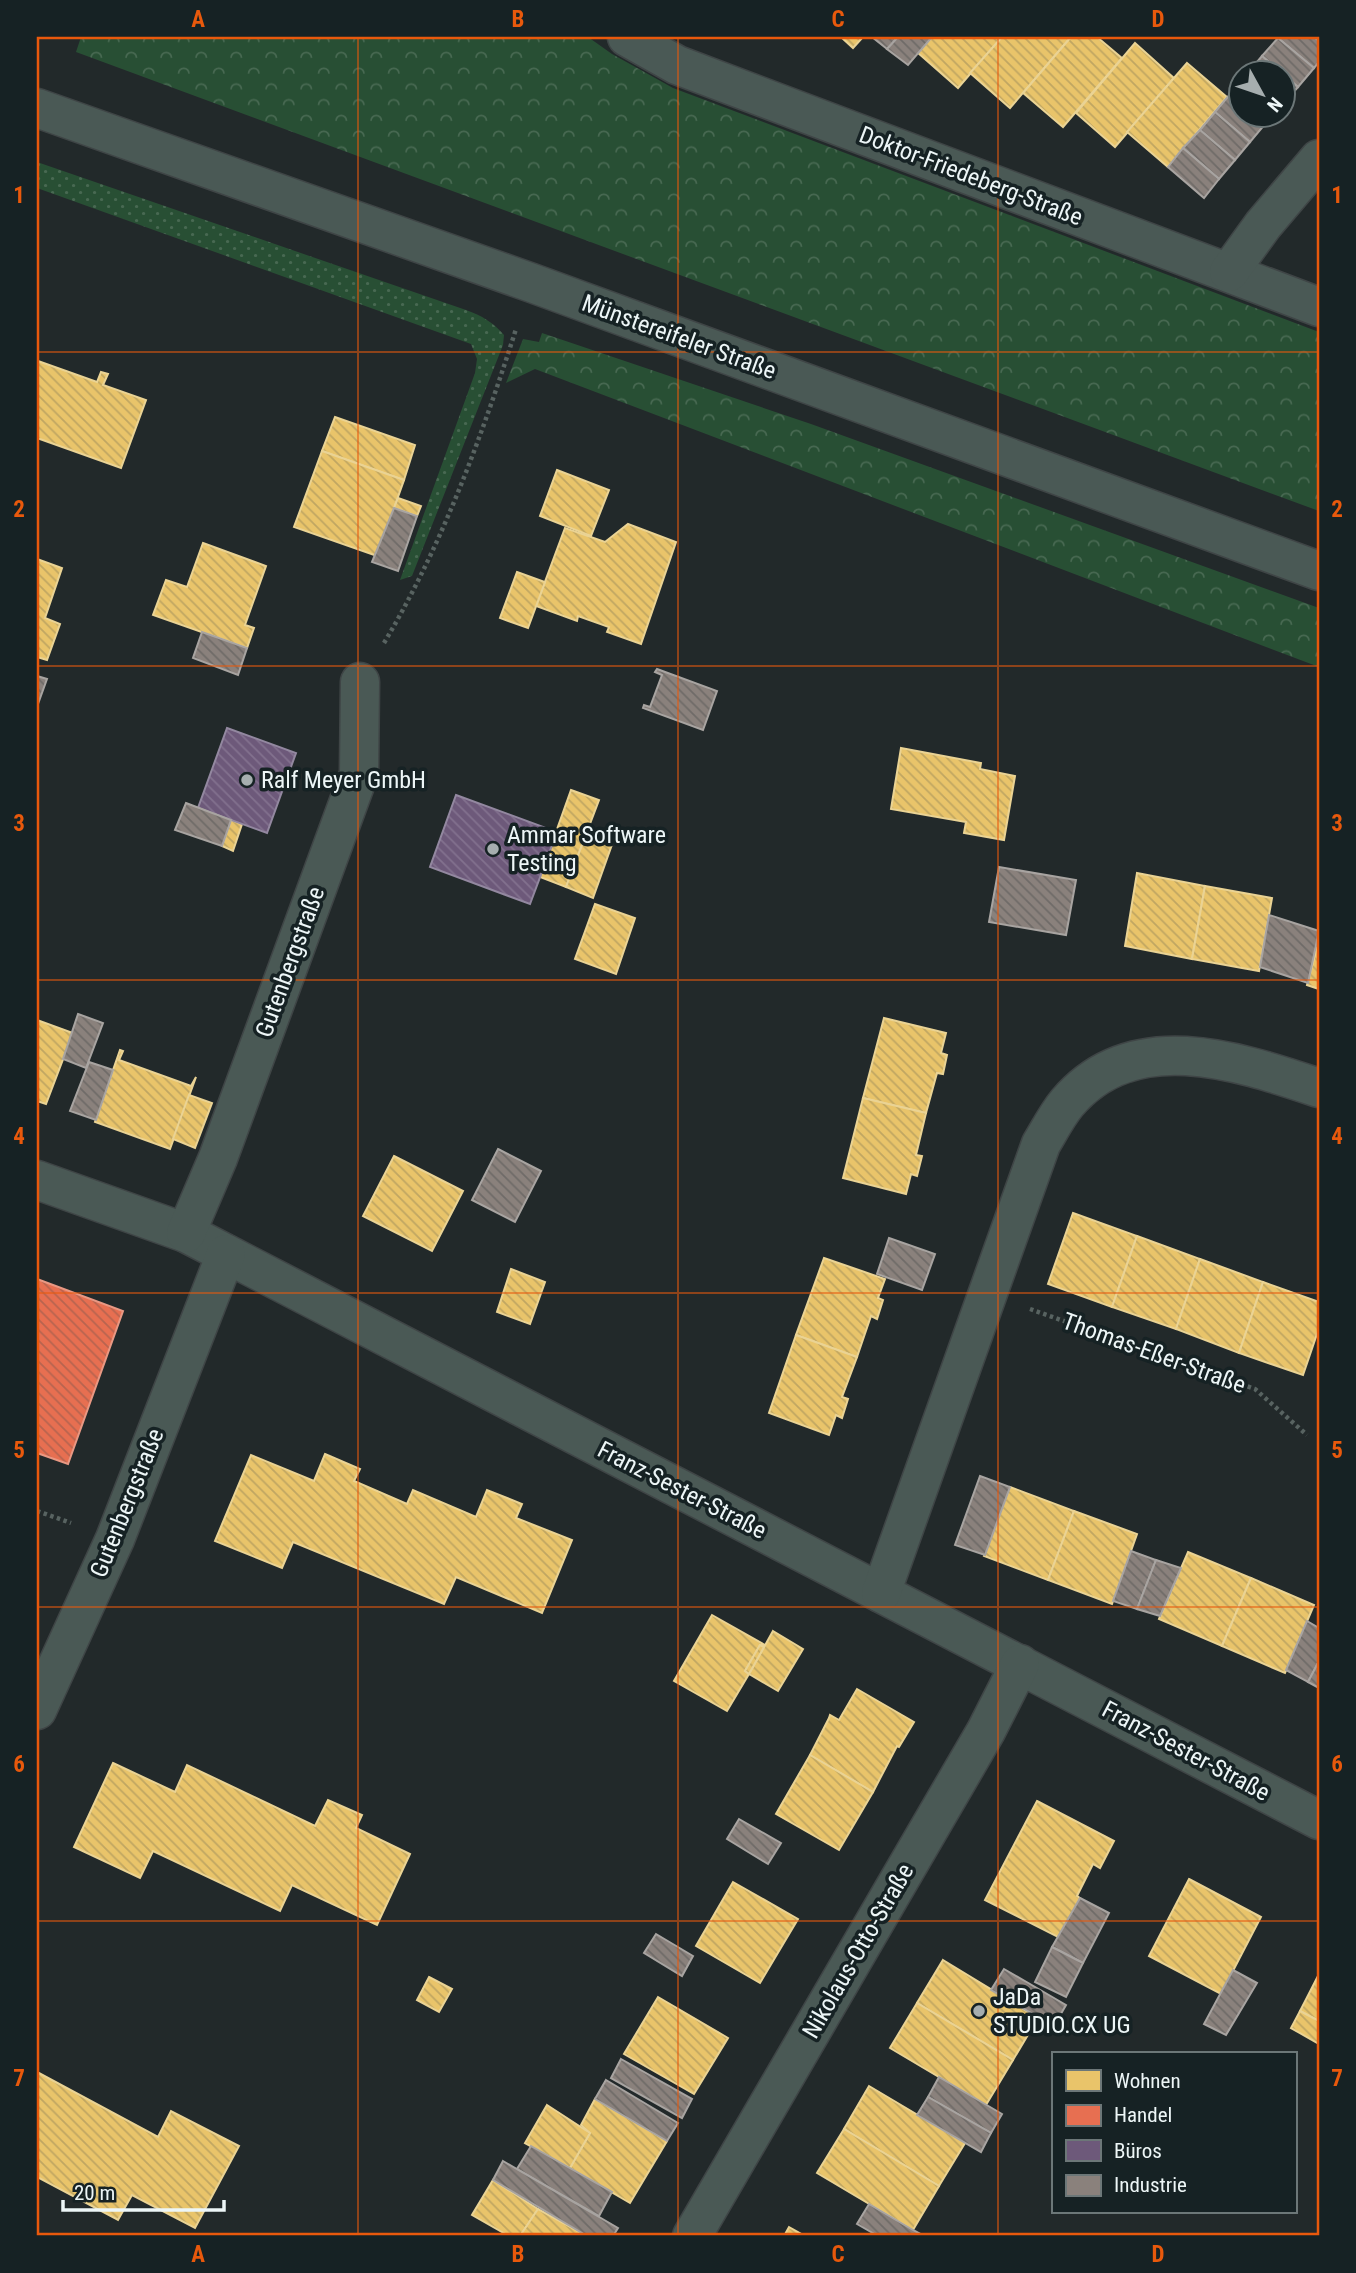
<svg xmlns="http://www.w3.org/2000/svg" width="1356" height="2273" font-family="'Roboto Condensed',sans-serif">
<defs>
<pattern id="grass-dots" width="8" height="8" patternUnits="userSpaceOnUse" patternTransform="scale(1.75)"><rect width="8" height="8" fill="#284f34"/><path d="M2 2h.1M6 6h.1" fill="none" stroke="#486952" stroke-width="1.8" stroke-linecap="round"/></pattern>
<pattern id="forest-crowns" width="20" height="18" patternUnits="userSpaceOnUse" patternTransform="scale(1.75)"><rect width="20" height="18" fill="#284f34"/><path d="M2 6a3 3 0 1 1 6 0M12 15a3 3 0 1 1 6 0" fill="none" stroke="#486952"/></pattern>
<pattern id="homes-back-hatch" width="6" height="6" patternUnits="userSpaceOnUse" patternTransform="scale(1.75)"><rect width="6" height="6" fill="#e9c46a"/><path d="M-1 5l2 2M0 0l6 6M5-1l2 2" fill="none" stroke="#c0a662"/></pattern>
<pattern id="shops-back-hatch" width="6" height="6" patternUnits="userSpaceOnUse" patternTransform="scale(1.75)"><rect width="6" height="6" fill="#e76f51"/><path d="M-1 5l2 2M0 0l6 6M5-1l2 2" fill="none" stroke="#b7644f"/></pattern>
<pattern id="offices-back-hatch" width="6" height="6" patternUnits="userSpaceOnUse" patternTransform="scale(1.75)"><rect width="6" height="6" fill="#6d597a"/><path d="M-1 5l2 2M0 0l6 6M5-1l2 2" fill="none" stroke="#82718e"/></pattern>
<pattern id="industry-back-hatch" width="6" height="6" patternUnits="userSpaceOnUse" patternTransform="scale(1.75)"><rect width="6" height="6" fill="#8a817c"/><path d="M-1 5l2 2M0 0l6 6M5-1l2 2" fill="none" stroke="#6f6b68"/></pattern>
</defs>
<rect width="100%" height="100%" fill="#22292a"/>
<path fill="url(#grass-dots)" d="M37,162l429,148c16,6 27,12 38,25l-1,10 -91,231 -12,4 75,-207 2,-14 -6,-15 -434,-156z"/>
<g fill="url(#forest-crowns)">
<path d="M81,37h507l24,17 61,34 646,244v179l-1243,-459z"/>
<path d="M542,333l269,91 508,184v59l-784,-298 -29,14 17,-44 16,3z"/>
</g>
<g fill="url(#homes-back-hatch)" stroke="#ead394" stroke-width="2">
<path d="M841,37h22l-10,11z"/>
<path d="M932,37h70l-44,51 -40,-35z"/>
<path d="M1002,37l68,1 -60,70 -40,-35z"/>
<path d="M1071,37h26l25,21 -59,69 -40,-34z"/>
<path d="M1135,43l39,35 -59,69 -39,-34z"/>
<path d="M1187,63l40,34 -59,70 -41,-35z"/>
<path d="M38,361l59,21 4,-10 7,2 -5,11 43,15 -25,68 -84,-30z"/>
<path d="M335,417l80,28 -11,35 -82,-29z"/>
<path d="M322,451l82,29 -27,76 -83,-29z"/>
<path d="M557,470l52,20 -18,46 -51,-20z"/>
<path d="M398,498l23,8 -4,10 -23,-8z"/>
<path d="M628,524l48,18 -35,102 -34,-12 2,-5 -31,-11 -1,5 -41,-15 29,-78 40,14z"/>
<path d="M203,543l63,23 -21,59 9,3 -7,20 -94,-33 13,-35 21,7z"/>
<path d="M37,559l25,9 -17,50 15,6 -13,36 -10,-3z"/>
<path d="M517,572l28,10 -17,46 -28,-10z"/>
<path d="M901,748l80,15 -1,6 35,7 -11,64 -40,-7 2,-11 -75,-13z"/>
<path d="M571,790l28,10 -33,87 -26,-10z"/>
<path d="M231,820l11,4 -9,27 -11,-5z"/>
<path d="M589,827l26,9 -22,62 -27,-11z"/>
<path d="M1137,873l68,13 -13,73 -67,-13z"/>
<path d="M1205,886l67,12 -13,73 -67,-12z"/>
<path d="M595,904l40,14 -19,56 -41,-15z"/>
<path d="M1319,940v49l-12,-4z"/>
<path d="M884,1018l62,15 -5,20 6,2 -4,19 -6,-1 -11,40 -63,-15z"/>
<path d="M37,1020l36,13 -27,71 -9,-3z"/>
<path d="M120,1050l3,1 -4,9 72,26 5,-9 -26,72 -75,-27z"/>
<path d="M189,1095l23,8 -17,45 -22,-9z"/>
<path d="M863,1098l63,15 -10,42 6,1 -5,20 -6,-2 -5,20 -63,-16z"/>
<path d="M394,1156l69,35 -31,60 -69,-35z"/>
<path d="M1073,1213l64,23 -25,71 -64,-23z"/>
<path d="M1137,1236l63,23 -24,70 -64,-22z"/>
<path d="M824,1258l61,21 -7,19 5,2 -6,19 -6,-3 -14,41 -61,-22z"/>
<path d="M1200,1259l63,23 -24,71 -63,-24z"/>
<path d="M511,1269l34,13 -15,42 -33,-12z"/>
<path d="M1263,1282l56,20v26l-16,47 -64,-22z"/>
<path d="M796,1335l61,22 -15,40 6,2 -6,19 -6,-3 -7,20 -60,-22z"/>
<path d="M325,1454l35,15 -6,12 53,23 6,-14 63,27 11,-27 35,14 -6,14 56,22 -30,73 -86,-36 -12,27 -151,-62 -11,26 -67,-27 36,-86 63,26z"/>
<path d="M1010,1487l64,24 -26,69 -64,-24z"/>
<path d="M1074,1511l63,23 -25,70 -64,-24z"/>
<path d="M1188,1552l63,26 -29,68 -63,-27z"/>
<path d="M1251,1578l63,27 -29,68 -63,-27z"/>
<path d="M712,1615l53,30h-5l-15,26 4,3 -22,37 -53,-30z"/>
<path d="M773,1631l30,18 -25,42 -29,-17z"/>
<path d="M760,1645l4,2 -15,27 -4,-3z"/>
<path d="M857,1689l57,33 -15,25 -2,-1 -24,46 -63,-37 19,-37 1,-3 9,5z"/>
<path d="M810,1755l63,37 -34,58 -63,-36z"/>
<path d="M113,1763l62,29 12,-27 128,61 13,-26 34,15 -6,13 54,26 -33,71 -85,-40 -12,26 -127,-60 -13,27 -66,-31z"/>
<path d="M1037,1801l77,40 -14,27 -7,-4 -16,32 3,2 -20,40 -75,-38z"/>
<path d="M1189,1879l72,38 -40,77 -72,-38z"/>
<path d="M733,1882l65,37 -38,64 -64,-37z"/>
<path d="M943,1960l95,58 -25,42 -96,-57z"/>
<path d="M1319,1974v47l-19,-10z"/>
<path d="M429,1977l23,12 -13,23 -22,-12z"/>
<path d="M658,1997l70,41 -34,56 -70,-40z"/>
<path d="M917,2003l96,57 -27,45 -96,-57z"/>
<path d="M1300,2011l19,10v23l-28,-16z"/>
<path d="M37,2072l121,65 13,-26 68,35 -44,82 -63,-33 -14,25 -81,-43z"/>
<path d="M869,2086l96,57 -26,43 -95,-57z"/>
<path d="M595,2099l72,42 -37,62 -60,-35 20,-35 -9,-8z"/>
<path d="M547,2105l43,28 -20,35 -45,-25z"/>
<path d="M844,2129l95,57 -26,44 -96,-57z"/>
<path d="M493,2180l45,29 -18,27h-11l-37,-21z"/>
<path d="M538,2209l49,27h-67z"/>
<path d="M789,2227l16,9h-21z"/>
</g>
<path fill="url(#shops-back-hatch)" stroke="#e99883" stroke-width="2" d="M37,1279l86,32 -55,153 -31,-11z"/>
<g fill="url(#offices-back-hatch)" stroke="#9388a0" stroke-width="2">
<path d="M227,728l69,25 -29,80 -69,-25z"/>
<path d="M456,795l101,37 -27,72 -100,-37z"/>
</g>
<g fill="url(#industry-back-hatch)" stroke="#a8a4a1" stroke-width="2">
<path d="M872,37h26l-11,12z"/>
<path d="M898,37h34l-24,28 -21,-16z"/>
<path d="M1314,37l5,4v21l-5,6 -36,-30z"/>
<path d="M1278,38l36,30 -16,19 -36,-31z"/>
<path d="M1262,56l36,31 -16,18v-31h-35z"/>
<path d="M1240,81v20l-9,-8z"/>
<path d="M1231,93l9,8v15h17l9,7 -16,19 -35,-30z"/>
<path d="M1215,112l35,30 -15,18 -35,-30z"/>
<path d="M1257,116h16l-7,7z"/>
<path d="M1200,130l35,30 -16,19 -36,-31z"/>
<path d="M1183,148l36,31 -15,19 -36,-31z"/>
<path d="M394,508l23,8 -19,55 -26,-9z"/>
<path d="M202,632l45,16 -9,27 -45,-17z"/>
<path d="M657,669l60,22 -14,39 -60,-22 1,-3 6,2 12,-32 -7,-3z"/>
<path d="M37,676l10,3 -9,25 -1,-1z"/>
<path d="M186,803l45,17 -9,26 -47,-16z"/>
<path d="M999,867l77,13 -10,55 -77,-13z"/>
<path d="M1269,915l50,16 -11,52 -48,-16z"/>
<path d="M78,1014l25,9 -17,45 -23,-9z"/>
<path d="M89,1062l24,8 -17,50 -26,-9z"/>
<path d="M498,1149l43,22 -26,51 -43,-22z"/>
<path d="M889,1238l46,16 -13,36 -45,-16z"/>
<path d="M980,1476l30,11 -25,68 -30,-10z"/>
<path d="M1131,1551l25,9 -19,49 -24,-8z"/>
<path d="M1156,1560l25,8 -21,48 -23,-7z"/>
<path d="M1307,1621l12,7v33l-11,21 -22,-12z"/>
<path d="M1319,1661v27l-11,-6z"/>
<path d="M739,1819l42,24 -13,21 -41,-25z"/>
<path d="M1080,1898l29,15 -26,50 -31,-16z"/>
<path d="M656,1934l37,22 -11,20 -38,-23z"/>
<path d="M1052,1947l31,16 -17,34 -31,-15z"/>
<path d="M1004,1969l62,36 -12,21 -63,-36z"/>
<path d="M1233,1970l24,13 -31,52 -22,-11z"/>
<path d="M621,2059l71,40 -10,19 -71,-40z"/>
<path d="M939,2077l63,37 -11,19 -63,-36z"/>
<path d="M606,2080l72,43 -11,18 -72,-42z"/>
<path d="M928,2097l63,36 -10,19 -64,-37z"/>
<path d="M531,2146l81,46 -13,24 -82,-47z"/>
<path d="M503,2161l115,67 -5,8h-26l-94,-56z"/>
<path d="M869,2204l44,26 11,6h-46l-21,-12z"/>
</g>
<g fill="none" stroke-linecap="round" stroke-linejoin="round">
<defs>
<g id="minor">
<path d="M627,37l50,28 642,242"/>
<path d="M37,108l495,175 787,288"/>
<path d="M1229,272l34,-47 56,-66"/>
<path d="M37,1180l149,53 1133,587"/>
<path d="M186,1233l32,-75 141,-384 1,-92"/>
<path d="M881,1593l160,-449c8,-13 16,-29 26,-41 66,-78 171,-42 252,-15"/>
<path d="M37,1710l78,-171 111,-285"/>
<path d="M692,2236l294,-505 34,-67"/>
</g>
</defs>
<use href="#minor" stroke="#3f4546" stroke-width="41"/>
<g stroke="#586361" stroke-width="4.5" stroke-dasharray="3.5 3.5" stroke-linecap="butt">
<path d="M384,643c58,-97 98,-207 132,-314"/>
<path d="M1030,1309l225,80 52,46"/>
<path d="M37,1511l34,12"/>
</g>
<use href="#minor" stroke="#4a5955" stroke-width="38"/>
</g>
<path fill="none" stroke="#e8590c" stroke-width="2" stroke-opacity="0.55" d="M358,37v2199M678,37v2199M998,37v2199M37,352h1282M37,666h1282M37,980h1282M37,1293h1282M37,1607h1282M37,1921h1282"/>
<g fill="#a6aeaf" stroke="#162224" stroke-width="2.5">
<circle cx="247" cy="780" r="7"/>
<circle cx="493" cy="849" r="7"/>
<circle cx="979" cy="2011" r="7"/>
</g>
<g text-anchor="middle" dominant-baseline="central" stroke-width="7" stroke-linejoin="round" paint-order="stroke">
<g font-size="24" fill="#edf6f7" stroke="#162224">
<text transform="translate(971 176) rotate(21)">Doktor-Friedeberg-Straße</text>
<text transform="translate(679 337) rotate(20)">Münstereifeler Straße</text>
<text transform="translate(290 962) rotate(-70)">Gutenbergstraße</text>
<text transform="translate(1154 1353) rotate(20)">Thomas-Eßer-Straße</text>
<text transform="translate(682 1490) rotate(27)">Franz-Sester-Straße</text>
<text transform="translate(127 1503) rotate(-68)">Gutenbergstraße</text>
<text transform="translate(1186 1751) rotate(28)">Franz-Sester-Straße</text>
<text transform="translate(858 1951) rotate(-60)">Nikolaus-Otto-Straße</text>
</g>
<g font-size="24" fill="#edf6f7" stroke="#162224" text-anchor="start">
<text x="261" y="780">Ralf Meyer GmbH</text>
<text x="507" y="835">Ammar Software<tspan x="507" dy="28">Testing</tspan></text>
<text x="993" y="1997">JaDa<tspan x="993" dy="28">STUDIO.CX UG</tspan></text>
</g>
</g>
<rect width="1356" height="2273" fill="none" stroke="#162224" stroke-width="77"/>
<rect x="1052" y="2052" width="245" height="161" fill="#162224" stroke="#6c7778" stroke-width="2"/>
<rect x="1066" y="2070" width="35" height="21" fill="#e9c46a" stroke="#6c7778" stroke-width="2"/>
<text x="1114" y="2088" font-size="21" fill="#edf6f7">Wohnen</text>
<rect x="1066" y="2105" width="35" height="21" fill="#e76f51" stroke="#6c7778" stroke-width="2"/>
<text x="1114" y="2122" font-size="21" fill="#edf6f7">Handel</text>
<rect x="1066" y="2140" width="35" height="21" fill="#6d597a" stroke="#6c7778" stroke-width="2"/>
<text x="1114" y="2158" font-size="21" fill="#edf6f7">Büros</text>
<rect x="1066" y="2175" width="35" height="21" fill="#8a817c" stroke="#6c7778" stroke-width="2"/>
<text x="1114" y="2192" font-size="21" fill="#edf6f7">Industrie</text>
<g transform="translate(1262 94) rotate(130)"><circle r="33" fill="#162224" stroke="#6c7778" stroke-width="2"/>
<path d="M0-5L12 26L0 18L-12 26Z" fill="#a6aeaf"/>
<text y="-10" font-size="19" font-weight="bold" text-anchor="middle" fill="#edf6f7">N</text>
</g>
<path d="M63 2200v10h161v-10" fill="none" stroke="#edf6f7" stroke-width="3.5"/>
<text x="74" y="2200" font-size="21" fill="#edf6f7" stroke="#162224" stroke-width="5" paint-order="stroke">20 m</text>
<rect x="38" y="38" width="1280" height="2196" fill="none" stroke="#e8590c" stroke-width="2.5"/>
<g font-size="23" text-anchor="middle" font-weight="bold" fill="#e8590c">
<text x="198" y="27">A</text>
<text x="518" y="27">B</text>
<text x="838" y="27">C</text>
<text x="1158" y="27">D</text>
<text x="19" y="203">1</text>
<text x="1337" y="203">1</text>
<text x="19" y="517">2</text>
<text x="1337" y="517">2</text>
<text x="19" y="831">3</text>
<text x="1337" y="831">3</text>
<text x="19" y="1144">4</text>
<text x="1337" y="1144">4</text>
<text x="19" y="1458">5</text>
<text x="1337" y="1458">5</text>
<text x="19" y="1772">6</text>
<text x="1337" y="1772">6</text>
<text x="19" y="2086">7</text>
<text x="1337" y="2086">7</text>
<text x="198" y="2262">A</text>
<text x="518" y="2262">B</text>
<text x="838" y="2262">C</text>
<text x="1158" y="2262">D</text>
</g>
</svg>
